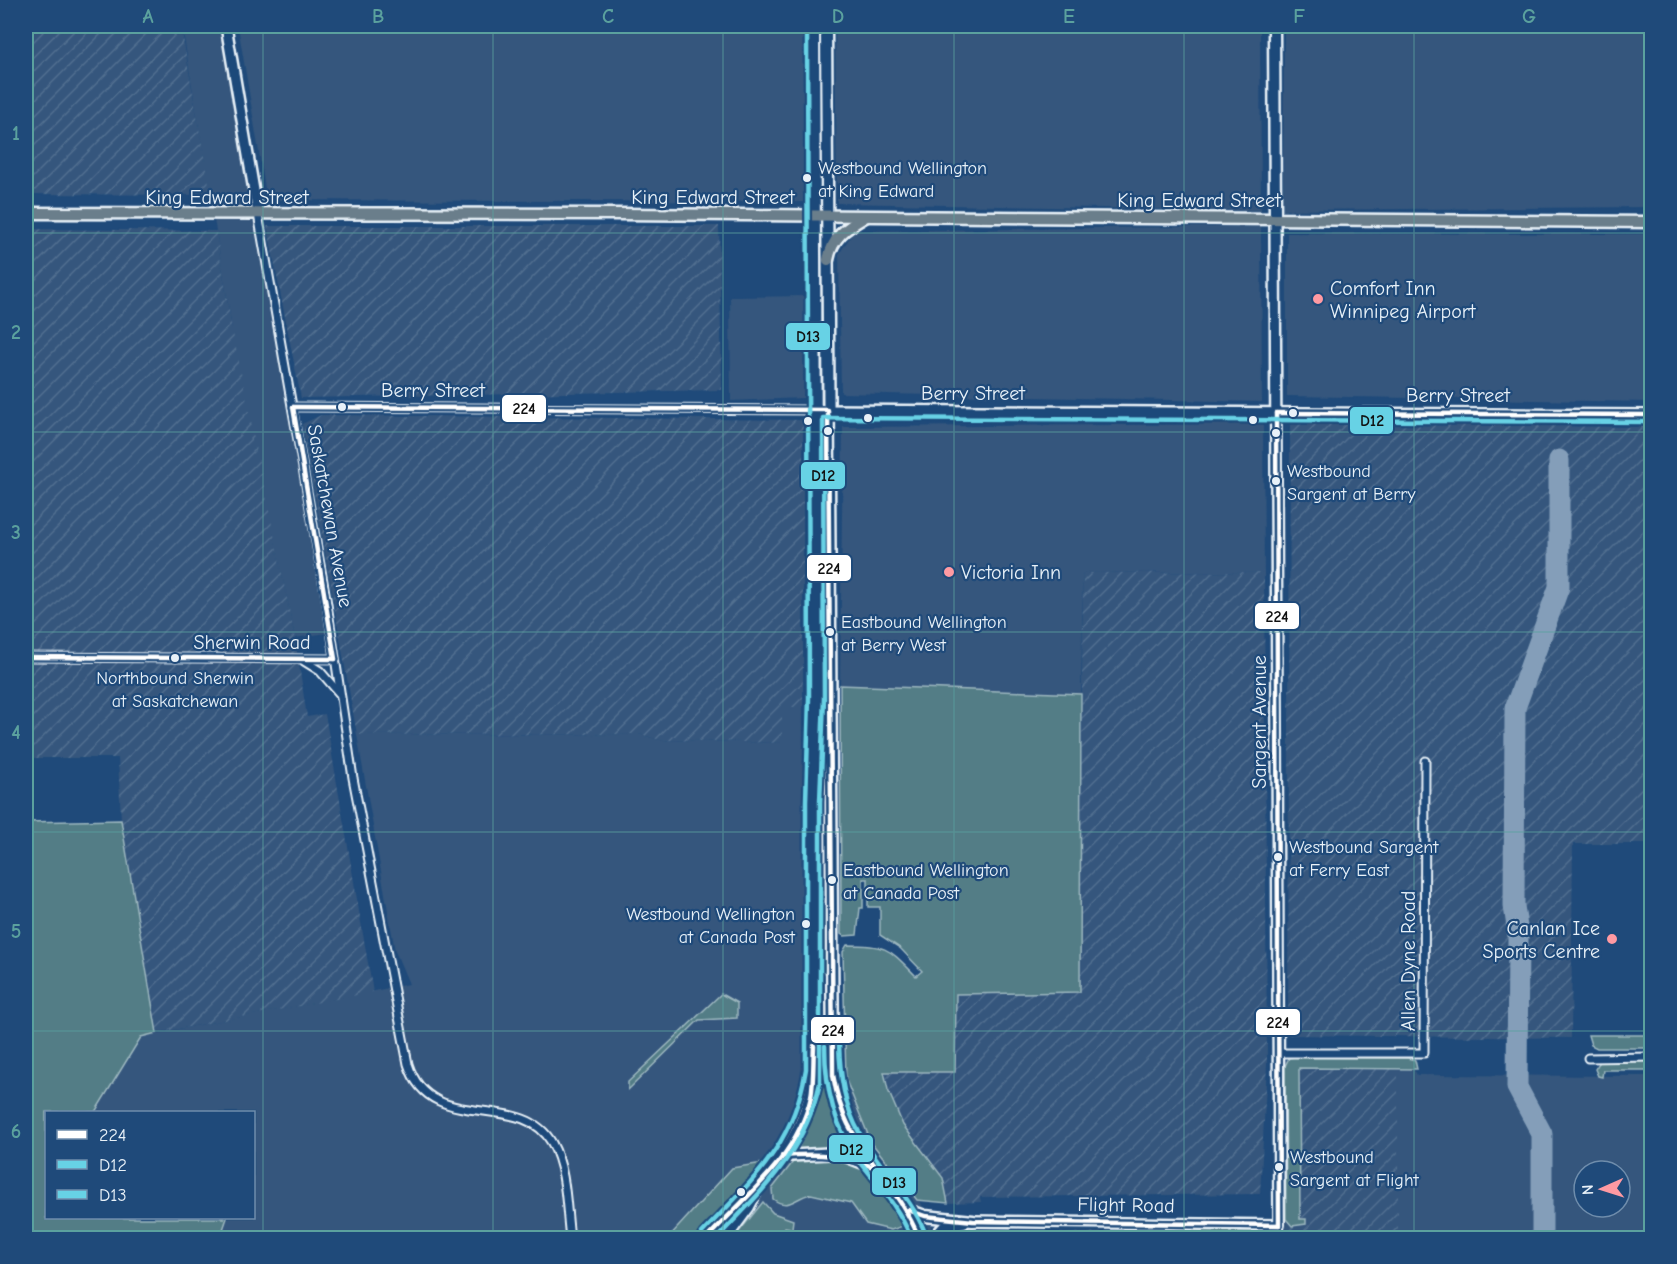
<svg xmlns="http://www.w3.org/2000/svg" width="1677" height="1264" font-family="'Comic Neue',sans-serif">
<defs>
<pattern id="industrial-furrows" width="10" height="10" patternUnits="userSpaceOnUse" patternTransform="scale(1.5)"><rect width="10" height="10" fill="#34567d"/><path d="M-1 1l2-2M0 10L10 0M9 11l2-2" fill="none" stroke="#516f90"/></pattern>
</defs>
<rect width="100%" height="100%" fill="#1f4a7a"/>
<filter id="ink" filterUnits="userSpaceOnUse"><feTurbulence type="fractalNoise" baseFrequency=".0167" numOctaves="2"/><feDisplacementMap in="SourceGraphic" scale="12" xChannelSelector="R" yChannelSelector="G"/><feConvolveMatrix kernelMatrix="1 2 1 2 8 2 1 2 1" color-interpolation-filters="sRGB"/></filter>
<g filter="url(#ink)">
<g fill="#34567d" fill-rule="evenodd">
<path d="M182,26h38l107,607 -32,5 -27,-129 -90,-88 54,-93z"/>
<path d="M238,26h567v176l-538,-2z"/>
<path d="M835,26h425l1,185 -424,-8z"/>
<path d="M1284,26h367v181l-368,3z"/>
<path d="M1261,226l1,176 -421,-9 -2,-139 15,-23z"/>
<path d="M1287,233l364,1v168l-364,-6z"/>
<path d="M805,296l-2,102 -72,3 -1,-104z"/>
<path d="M1263,424l1,148 -181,1 -2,121 -241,-9 3,-258z"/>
<path d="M782,707h21l-1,364 54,-3 60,123 20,47h-910v-416l95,-2 37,213 251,-49 -14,-33 -38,-216 282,-1 21,6 122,3zM46,1112h208v106h-208z"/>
<path d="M1284,1060h125l8,15 234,1v162h-365zM1584,1171h36v36h-36z"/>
</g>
<g fill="url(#industrial-furrows)">
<path d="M26,26h155l30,169 -185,-1z"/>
<path d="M267,226h452l3,164 -421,8z"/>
<path d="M26,229l190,2 16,97 63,310 12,79 18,-3 48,278 -216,41 -36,-213 -3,-62h-92z"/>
<path d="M321,415l482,5v287h-21v36l-122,-3 -21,-6 -282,1 -55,-311z"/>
<path d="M1290,424l361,3v417h-78l-2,194 -283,-3z"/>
<path d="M1264,572l3,493 -7,129 -280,3 1,5 -33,1 -5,-25 -40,-53 -15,-35 -5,-19 72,1 1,-78 123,-2 4,-419z"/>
<path d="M1398,1058v180h-462v-2l350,-8 -2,-168z"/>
</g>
<g fill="#527d86" stroke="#9db7bf" stroke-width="1.5">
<path d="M840,685l241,9 -1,298 -124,2 -1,78h-71l4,18 15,35 40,53 5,25 -31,-3 -46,-58 -25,-62 -3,-128 4,-7c41,0 41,3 69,31l6,-5 -22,-23 -20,-13v-28h-12v-28h-5v29h-3l-3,27 -13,1 -3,-2z"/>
<path d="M825,701l2,196h-6v-195z"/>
<path d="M121,820l36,213 -16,4 -46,75h-49v106h181l-7,20h-194v-416z"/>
<path d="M821,901h6l-1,73 -5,-5z"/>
<path d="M721,994l16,9v15l-38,2 -71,70v-8z"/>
<path d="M822,1020h2l9,80 23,54 -24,-5h-34c23,-41 24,-82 24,-129z"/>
<path d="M1588,1035h61v9l-4,4h-48l-6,-3z"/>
<path d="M1295,1057l112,1 8,2 2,9 -118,-1 1,151h6v5l-14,2 -6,-7 -1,-153 4,-8z"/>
<path d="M1601,1060h50v10h-48l-1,7 -4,-1 -3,-7z"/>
<path d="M834,1156c42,15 48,22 71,60l-2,10 -12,4 -25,-6 -15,-21 -40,-9c-16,3 -22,17 -38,5l-1,-10 21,-27z"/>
<path d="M763,1163l-15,21 -51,54h-29l64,-70z"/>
<path d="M763,1202l10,11 20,7 -1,8 -7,-1 -2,9 7,2h-56z"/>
<path d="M1145,1230l117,1 9,7h-136l5,-7z"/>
</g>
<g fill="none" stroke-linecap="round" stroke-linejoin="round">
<path stroke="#849eb9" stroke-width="21" d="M1542,1238v-104l-25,-47 1,-153 -4,-28 1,-198 44,-121v-127"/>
<defs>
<g id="minor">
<path d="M258,214l69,390 26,174 55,286c23,73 113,24 144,79 15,27 14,66 18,95"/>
<path d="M293,407l522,3"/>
<path d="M26,657l309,2"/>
<path d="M304,661l16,10 19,22"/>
<path d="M1279,1053h145l1,-292"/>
<path d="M1588,1058l64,-1"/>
<path d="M1279,1225v13"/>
<path d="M728,1238l22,-30 13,-25"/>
</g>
<g id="tertiary">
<path d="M226,26l32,188"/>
<path d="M823,410l829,5"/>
<path d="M973,1221l306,4 -4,-1007"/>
</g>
<g id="secondary">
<path d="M826,26l7,1049c8,73 66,99 86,163"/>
<path d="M1274,26l1,192"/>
<path d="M782,1156l56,-3 33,13"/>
<path d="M908,1210l17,6 48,5"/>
<path d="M707,1238c50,-55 99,-88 107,-168l-1,-268 4,-104 -3,-672"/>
<path d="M934,1238l9,-10 21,-5"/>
</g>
<g id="primary">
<path d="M26,213l593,1 1033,8"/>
<path d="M828,260c4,-23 18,-32 37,-43"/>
</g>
</defs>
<use href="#minor" stroke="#e8f1f8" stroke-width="11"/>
<use href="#tertiary" stroke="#e8f1f8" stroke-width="14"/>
<use href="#secondary" stroke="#e8f1f8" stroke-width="15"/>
<use href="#primary" stroke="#e8f1f8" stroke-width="15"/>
<use href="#minor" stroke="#1f4a7a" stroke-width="7"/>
<use href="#tertiary" stroke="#1f4a7a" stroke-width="9"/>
<use href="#secondary" stroke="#1f4a7a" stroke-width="10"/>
<use href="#primary" stroke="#6b7e8b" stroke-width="10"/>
<defs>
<g id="bus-1">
<path d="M293,407l535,3 5,665c3,17 7,33 15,49 21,40 54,71 71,114"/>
<path d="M293,407l42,252"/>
<path d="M1276,413l3,812"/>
<path d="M1276,413l376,2"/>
<path d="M26,657l309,2"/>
<path d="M782,1156c36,-3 64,-2 97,14"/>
<path d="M908,1210l17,6 48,5 306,4"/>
<path d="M707,1238c39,-42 91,-82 104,-141 3,-16 2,-34 3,-51"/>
</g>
<g id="bus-2">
<path d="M825,1046c0,41 8,79 33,113 20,26 41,48 53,79"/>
<path d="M717,1238c47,-50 87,-85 103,-155v-281l4,-104 -1,-280 829,4"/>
</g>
<g id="bus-3">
<path d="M839,1044c1,31 5,62 21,90 21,36 51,62 66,101"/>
<path d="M702,1233c51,-54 91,-86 104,-164v-267l3,-104 -2,-672"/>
</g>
</defs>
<use href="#bus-1" stroke="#1f4a7a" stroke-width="9"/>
<use href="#bus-2" stroke="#1f4a7a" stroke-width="9"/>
<use href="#bus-3" stroke="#1f4a7a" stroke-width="9"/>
<use href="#bus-1" stroke="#fff" stroke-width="4.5"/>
<use href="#bus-2" stroke="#67d2e5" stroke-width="4.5"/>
<use href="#bus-3" stroke="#67d2e5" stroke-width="4.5"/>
</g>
</g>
<path fill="none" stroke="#5ba19e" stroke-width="1.5" stroke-opacity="0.55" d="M263,26v1212M493,26v1212M723,26v1212M954,26v1212M1184,26v1212M1414,26v1212M26,233h1626M26,432h1626M26,632h1626M26,832h1626M26,1031h1626"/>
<g fill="#e8f1f8" stroke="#1f4a7a" stroke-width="2">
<circle cx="807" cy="178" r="5"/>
<circle cx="342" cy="407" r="5"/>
<circle cx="1293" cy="413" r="5"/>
<circle cx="868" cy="418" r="5"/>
<circle cx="1253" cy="420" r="5"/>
<circle cx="808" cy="421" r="5"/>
<circle cx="828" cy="431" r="5"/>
<circle cx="1276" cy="433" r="5"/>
<circle cx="1276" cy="481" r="5"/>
<circle cx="830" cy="632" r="5"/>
<circle cx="175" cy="658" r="5"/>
<circle cx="1278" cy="857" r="5"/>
<circle cx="832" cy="880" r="5"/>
<circle cx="806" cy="924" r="5"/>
<circle cx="1279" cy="1167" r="5"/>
<circle cx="741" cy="1192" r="5"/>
</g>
<g fill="#ff9aa2" stroke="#1f4a7a" stroke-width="2">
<circle cx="1318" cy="299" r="6"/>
<circle cx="949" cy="572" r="6"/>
<circle cx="1612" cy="939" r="6"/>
</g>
<g text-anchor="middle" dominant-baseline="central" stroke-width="4.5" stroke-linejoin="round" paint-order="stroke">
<g font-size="18" fill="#e8f1f8" stroke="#1f4a7a" text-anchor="start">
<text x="818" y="168">Westbound Wellington<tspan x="818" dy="23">at King Edward</tspan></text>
<text x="1287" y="471">Westbound<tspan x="1287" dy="23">Sargent at Berry</tspan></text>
<text x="841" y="622">Eastbound Wellington<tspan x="841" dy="23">at Berry West</tspan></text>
<text x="175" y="678" text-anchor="middle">Northbound Sherwin<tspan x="175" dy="23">at Saskatchewan</tspan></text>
<text x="1289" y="847">Westbound Sargent<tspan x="1289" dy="23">at Ferry East</tspan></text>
<text x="843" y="870">Eastbound Wellington<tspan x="843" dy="23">at Canada Post</tspan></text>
<text x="795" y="914" text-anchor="end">Westbound Wellington<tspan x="795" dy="23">at Canada Post</tspan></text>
<text x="1290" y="1157">Westbound<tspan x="1290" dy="23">Sargent at Flight</tspan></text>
</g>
<g font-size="20" fill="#e8f1f8" stroke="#1f4a7a">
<text x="227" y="197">King Edward Street</text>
<text x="713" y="197">King Edward Street</text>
<text x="1199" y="200">King Edward Street</text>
<text x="433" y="390">Berry Street</text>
<text x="973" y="393">Berry Street</text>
<text x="1458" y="395">Berry Street</text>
<text transform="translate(330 516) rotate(80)">Saskatchewan Avenue</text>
<text x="252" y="642">Sherwin Road</text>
<text transform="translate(1259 722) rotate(-90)">Sargent Avenue</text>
<text transform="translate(1408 961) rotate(-90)">Allen Dyne Road</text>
<text transform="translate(1126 1205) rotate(1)">Flight Road</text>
</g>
<g font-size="20" fill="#e8f1f8" stroke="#1f4a7a" text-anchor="start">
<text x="1330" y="288">Comfort Inn<tspan x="1330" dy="23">Winnipeg Airport</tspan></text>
<text x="961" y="572">Victoria Inn</text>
<text x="1600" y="928" text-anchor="end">Canlan Ice<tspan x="1600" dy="23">Sports Centre</tspan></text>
</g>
</g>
<g stroke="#1f4a7a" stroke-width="2">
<rect x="785" y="322" width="46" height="29" rx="6" fill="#67d2e5"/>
<rect x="501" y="394" width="46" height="29" rx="6" fill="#fff"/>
<rect x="1349" y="406" width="45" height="29" rx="6" fill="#67d2e5"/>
<rect x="800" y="461" width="46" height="29" rx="6" fill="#67d2e5"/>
<rect x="806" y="554" width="46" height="28" rx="6" fill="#fff"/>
<rect x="1254" y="602" width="46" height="28" rx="6" fill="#fff"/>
<rect x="1255" y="1008" width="46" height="28" rx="6" fill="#fff"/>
<rect x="810" y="1016" width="45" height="28" rx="6" fill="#fff"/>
<rect x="828" y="1134" width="46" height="29" rx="6" fill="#67d2e5"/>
<rect x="871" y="1167" width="46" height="29" rx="6" fill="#67d2e5"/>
</g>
<g font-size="16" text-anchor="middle" font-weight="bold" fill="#111">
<text x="808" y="342">D13</text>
<text x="524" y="414">224</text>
<text x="1372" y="426">D12</text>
<text x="823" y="481">D12</text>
<text x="829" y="574">224</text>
<text x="1277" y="622">224</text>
<text x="1278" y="1028">224</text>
<text x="833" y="1036">224</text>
<text x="851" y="1155">D12</text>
<text x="894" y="1188">D13</text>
</g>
<rect width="1677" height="1264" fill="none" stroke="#1f4a7a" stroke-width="66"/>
<rect x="45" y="1111" width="210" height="108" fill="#1f4a7a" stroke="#6f8dac" stroke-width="1.5"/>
<rect x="57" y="1130" width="30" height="9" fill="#ffffff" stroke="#6f8dac" stroke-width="1.5"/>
<text x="99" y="1141" font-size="18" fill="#e8f1f8">224</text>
<rect x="57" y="1160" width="30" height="9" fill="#67d2e5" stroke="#6f8dac" stroke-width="1.5"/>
<text x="99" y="1171" font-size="18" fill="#e8f1f8">D12</text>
<rect x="57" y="1190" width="30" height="9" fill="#67d2e5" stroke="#6f8dac" stroke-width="1.5"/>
<text x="99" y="1201" font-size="18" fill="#e8f1f8">D13</text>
<g transform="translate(1602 1189) rotate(267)"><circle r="28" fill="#1f4a7a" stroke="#6f8dac" stroke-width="1.5"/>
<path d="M0-4.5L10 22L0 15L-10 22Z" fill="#ff9aa2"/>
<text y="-9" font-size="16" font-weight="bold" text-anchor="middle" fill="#e8f1f8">N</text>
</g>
<rect x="33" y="33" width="1611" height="1198" fill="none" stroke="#5ba19e" stroke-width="2"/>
<g font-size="20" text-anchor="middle" font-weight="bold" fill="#5ba19e">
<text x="148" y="23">A</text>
<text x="378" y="23">B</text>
<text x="608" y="23">C</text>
<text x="838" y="23">D</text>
<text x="1069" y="23">E</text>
<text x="1299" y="23">F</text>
<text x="1529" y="23">G</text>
<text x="16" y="140">1</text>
<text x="16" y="339">2</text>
<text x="16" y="539">3</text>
<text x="16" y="739">4</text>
<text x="16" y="938">5</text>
<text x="16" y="1138">6</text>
</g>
</svg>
